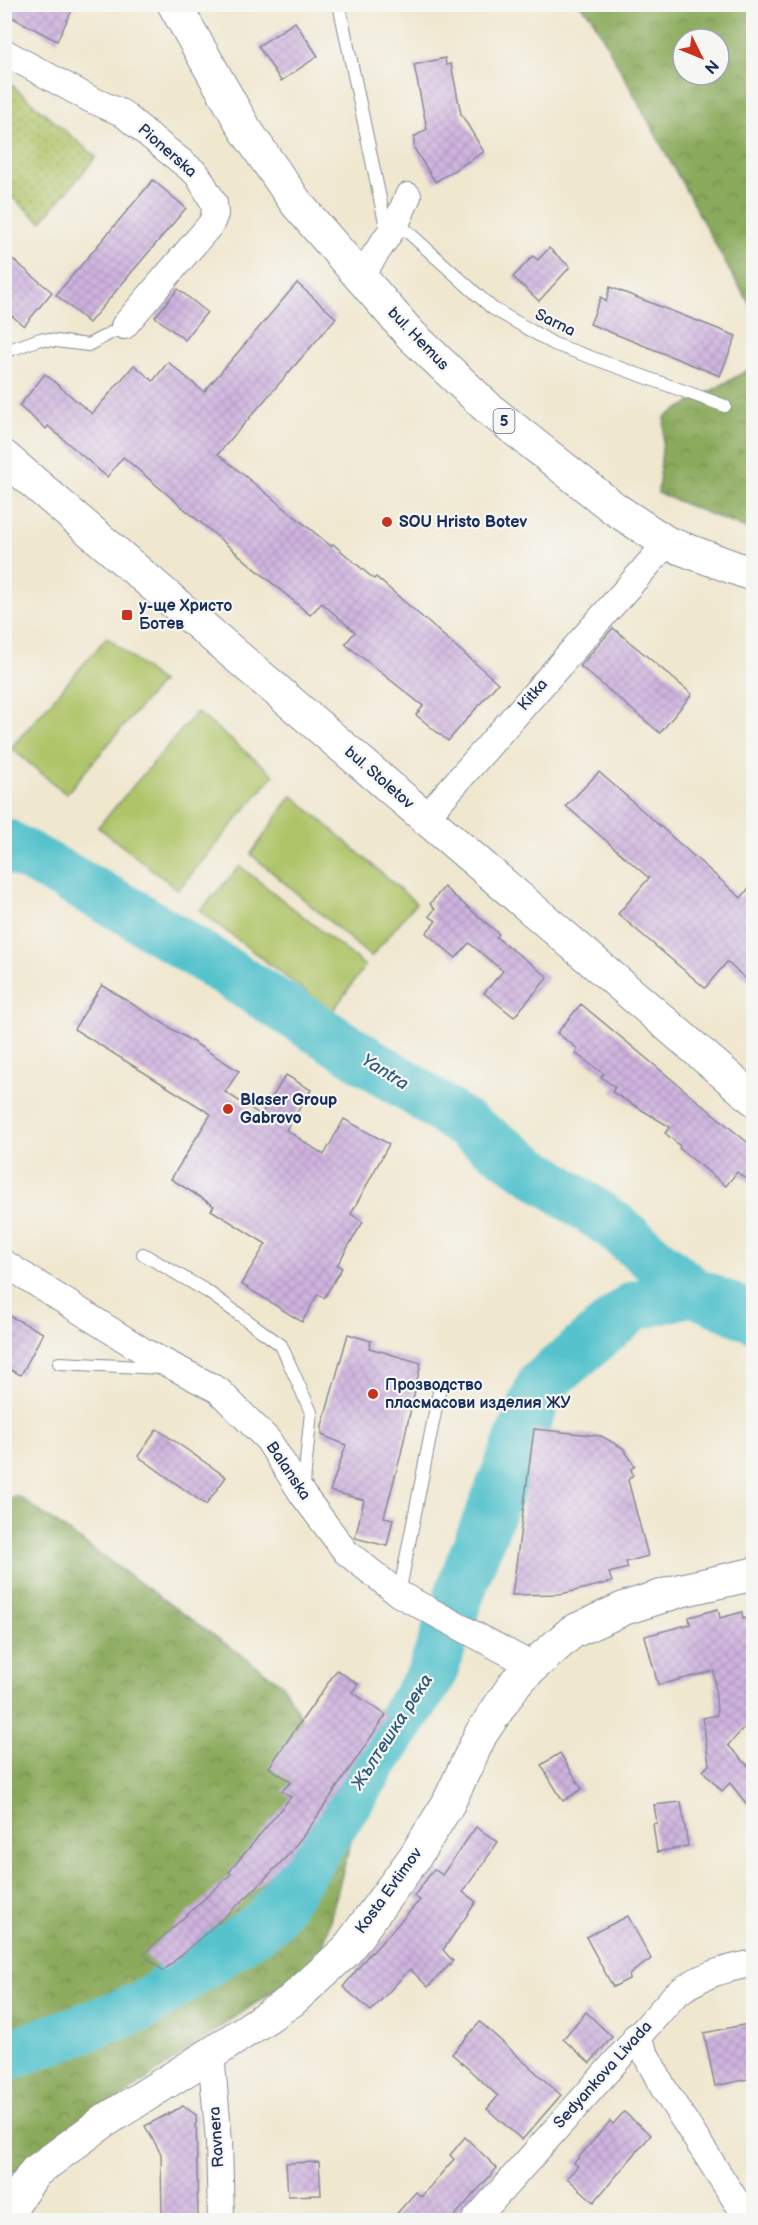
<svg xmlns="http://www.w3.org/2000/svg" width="758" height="2225" font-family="'Balsamiq Sans',sans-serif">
<defs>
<pattern id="green-dots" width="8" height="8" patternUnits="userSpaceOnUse" patternTransform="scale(1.5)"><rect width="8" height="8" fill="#afc468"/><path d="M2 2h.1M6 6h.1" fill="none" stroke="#8ea059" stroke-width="1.8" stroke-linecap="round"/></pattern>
<pattern id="forest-crowns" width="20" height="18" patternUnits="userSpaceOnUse" patternTransform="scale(1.5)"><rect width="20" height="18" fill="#8baa5c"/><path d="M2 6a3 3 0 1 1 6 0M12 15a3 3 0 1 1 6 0" fill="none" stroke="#718b4f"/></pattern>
<pattern id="building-cross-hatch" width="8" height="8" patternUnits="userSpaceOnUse" patternTransform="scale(1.5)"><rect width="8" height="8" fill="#cfb3de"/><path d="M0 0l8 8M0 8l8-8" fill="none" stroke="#b19ac1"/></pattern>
</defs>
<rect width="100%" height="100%" fill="#f6f6f2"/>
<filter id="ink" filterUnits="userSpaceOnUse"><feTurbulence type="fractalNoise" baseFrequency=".0167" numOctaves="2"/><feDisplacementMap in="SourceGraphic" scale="12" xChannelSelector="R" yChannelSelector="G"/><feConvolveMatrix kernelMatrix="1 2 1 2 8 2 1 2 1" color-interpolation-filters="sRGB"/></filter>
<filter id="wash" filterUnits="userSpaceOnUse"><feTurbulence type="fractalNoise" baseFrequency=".008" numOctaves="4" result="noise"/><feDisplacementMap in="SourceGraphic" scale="24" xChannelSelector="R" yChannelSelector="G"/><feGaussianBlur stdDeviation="1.35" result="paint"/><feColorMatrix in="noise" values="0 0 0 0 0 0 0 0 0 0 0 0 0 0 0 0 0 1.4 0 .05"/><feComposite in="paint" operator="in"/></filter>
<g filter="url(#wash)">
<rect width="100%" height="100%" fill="#f0e7cf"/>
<path fill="url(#green-dots)" stroke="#657a63" stroke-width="1.5" d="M7,81l89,76 -55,65 -36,-31 -1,-107z"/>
<g fill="url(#forest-crowns)" stroke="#536c5d" stroke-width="1.5" fill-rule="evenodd">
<path d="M580,5h173v304l-22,-36 -140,-257zM683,39h36v36h-36z"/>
<path d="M753,367v165l-95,-39 7,-76z"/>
<path d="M18,1496l264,188 75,134 -37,140 -315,220 -1,-678z"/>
</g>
<g fill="#afc468" stroke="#657a63" stroke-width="1.5">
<path d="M107,637l54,45 -95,112 -55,-46z"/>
<path d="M197,712l77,63 -96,115 -80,-63z"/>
<path d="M292,795l124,108 -45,54 -120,-103z"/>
<path d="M240,866l125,100 -33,46 -132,-101z"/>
</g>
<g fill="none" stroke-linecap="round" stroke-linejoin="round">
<g stroke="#54c2cc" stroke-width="50">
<path d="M4,843l130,71 274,172 205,139 79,66 62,27"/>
<path d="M4,2057l139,-51 126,-86 162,-244 39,-112 72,-181 92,-77 58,-15"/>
</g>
</g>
<g id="blocks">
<g fill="url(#building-cross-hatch)">
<path d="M4,4h71l-18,37 -53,-28z"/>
<path d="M295,22l23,34 -37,25 -23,-35z"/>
<path d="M445,58l1,7 5,-1 10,50 23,38 -49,30 -21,-34v-11l13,-8 -13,-64z"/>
<path d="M153,180l33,28 -97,115 -33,-28z"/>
<path d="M549,248l21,19 -31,34 -26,-24 20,-21 5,4z"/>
<path d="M4,252l48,40 -28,34 -20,-17z"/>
<path d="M297,283l39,35 -118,136 113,92 2,-2 41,35 2,-2 122,106 -50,58 -32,-26 7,-9 -78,-62 10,-12 -33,-29 -12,12 -187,-158 -16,20 -59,-51 -2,3 -27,-23 26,-32 47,40 42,-49 19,16 15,-19 36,30z"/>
<path d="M610,287l126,49 -16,40 -130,-52 11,-27 5,5z"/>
<path d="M178,289l29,23 -22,28 -30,-23z"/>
<path d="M613,628l79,66 -32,39 -80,-67z"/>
<path d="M599,772l142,126 12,-15v102l-26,-23 -22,26 -87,-74 31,-36 -83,-72z"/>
<path d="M444,887l55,47 -3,3 52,40 -34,40 -30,-24 19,-22 -34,-28 -13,15 -30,-25 10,-12 -7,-5 6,-7 -5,-5z"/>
<path d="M102,985l137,86 -14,21 36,23 25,-40 25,15 -25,40 38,25 20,-36 45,25 -38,70 12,8 -26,43 5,3 -18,30 -6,-4 -16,28 -61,-38 25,-40 -55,-34 3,-4 -43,-27 40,-65 -137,-85z"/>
<path d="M581,1004l172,143v38l-16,-13 -11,14 -47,-38 1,-2 -15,-13 5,-6 -58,-35 3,-5 -14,-10 3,-3 -29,-21 3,-4 -21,-16z"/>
<path d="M4,1313l39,20 -22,42 -17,-8z"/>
<path d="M348,1334l23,7 -2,7 52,15 -21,95 -16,59 9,2 -6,27 -32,-8 9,-38 -34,-9 16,-46 -24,-10v-9z"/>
<path d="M157,1429l69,48 -20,28 -68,-49z"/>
<path d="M534,1429l67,7 22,12 12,18 -4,3 2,6 -5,5 20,76 -22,6 2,6 -19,5 3,9 -51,12 -49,1z"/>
<path d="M718,1609l2,9 22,-6 1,7 2,-1 8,33v68l-25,26 25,26v41l-23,-29 -8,8 -19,-20 6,-6 -6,-47 14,-3 -3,-44 -56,14 -13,-49 45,-12 -1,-7z"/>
<path d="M337,1670l21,14 -6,8 34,23 -74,109 -22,29 -39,40 -88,78 -19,-17 87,-80 -2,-2 62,-75 -9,-6 9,-9 -22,-15z"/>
<path d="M560,1753l22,36 -19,12 -22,-36z"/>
<path d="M681,1802l7,44 -31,6 -4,-28 4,-1 -3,-18z"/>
<path d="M476,1827l22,15 -35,50 13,10 -33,48 10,11 -25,26 -18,-18 -39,42 -28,-24 28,-35 1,1 48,-53 -6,-4 20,-27 8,6z"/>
<path d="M628,1916l23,43 -21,15 -1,5 -16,8 -27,-50z"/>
<path d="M586,2012l26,25 -22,26 -27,-24z"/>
<path d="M480,2022l81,73 -39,45 -35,-31 11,-13 -46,-42z"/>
<path d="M753,2023v55l-38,8 -11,-53z"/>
<path d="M183,2106l13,9 2,105h-36l-1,-66 -16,-28z"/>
<path d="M624,2112l27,23 -57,67 -27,-24 11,-12 -4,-3 36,-42 3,3z"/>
<path d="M465,2137l32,31 -46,52h-60l25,-28 5,5 33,-38 -4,-4z"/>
<path d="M319,2162l2,33 -33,1 -2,-33z"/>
</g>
</g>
</g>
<g filter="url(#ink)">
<use href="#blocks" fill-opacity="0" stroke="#868b96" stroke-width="1.5"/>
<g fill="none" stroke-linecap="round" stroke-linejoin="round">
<defs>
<g id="service">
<path d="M339,4l48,228"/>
<path d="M397,222l95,86 62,36 171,62"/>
<path d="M4,352l36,-13 48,6 36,-19"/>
<path d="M143,1254l65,38 73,53 30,67 -8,79"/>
<path d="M59,1363l102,5"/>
<path d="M399,1594l40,-202"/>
</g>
<g id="minor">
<path d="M4,52l86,47 32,14 40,33 35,28 17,29 1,11 -4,10 -87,102"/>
<path d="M360,277l37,-55 11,-26"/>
<path d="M425,818l242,-275"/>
<path d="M4,1263l141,89 73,38 50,50 35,55 43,57 53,42 134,72"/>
<path d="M636,2036l28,53 76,118 12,13"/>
<path d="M211,2054l8,87 2,79"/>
<path d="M475,2220l199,-224c25,-21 48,-26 80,-33"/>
</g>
<g id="secondary">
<path d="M4,457l750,642"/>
<path d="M4,2217l31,-45 68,-50 108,-68 80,-53 55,-50 68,-93 34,-54 33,-70 35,-52 17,-16 39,-34 53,-24 57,-18 72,-16"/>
</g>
<path id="primary" d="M174,4l71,125 52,75 113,130 79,75 126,100 52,34 87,32"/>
</defs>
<use href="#service" stroke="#868b96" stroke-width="14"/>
<use href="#minor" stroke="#868b96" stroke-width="28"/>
<use href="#secondary" stroke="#868b96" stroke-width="35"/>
<use href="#primary" stroke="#868b96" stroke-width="35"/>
<use href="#service" stroke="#fff" stroke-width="12"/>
<use href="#minor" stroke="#fff" stroke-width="26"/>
<use href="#secondary" stroke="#fff" stroke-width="33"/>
<use href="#primary" stroke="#fff" stroke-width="33"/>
</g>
</g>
<g fill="#c8321e" stroke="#f6f6f2" stroke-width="2">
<circle cx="387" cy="522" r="6"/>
<rect x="121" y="609" width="12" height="12" rx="3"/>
<circle cx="228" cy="1109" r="6"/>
<circle cx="373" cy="1394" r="6"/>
</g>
<g text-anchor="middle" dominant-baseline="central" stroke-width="4.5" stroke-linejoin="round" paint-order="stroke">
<rect fill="#f6f6f2" stroke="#5d6b8a" stroke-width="1.5" x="493.5" y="409" width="21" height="24" rx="4.5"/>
<g font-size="15" font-weight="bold" fill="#1b2f5e">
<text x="504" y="421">5</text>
</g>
<g font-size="16" fill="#1b2f5e" stroke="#f6f6f2">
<text transform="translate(167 151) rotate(41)">Pionerska</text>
<text transform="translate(555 323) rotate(26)">Sarna</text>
<text transform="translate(418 339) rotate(46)">bul. Hemus</text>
<text transform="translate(533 695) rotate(-49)">Kitka</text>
<text transform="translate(379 778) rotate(41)">bul. Stoletov</text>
<text transform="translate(288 1471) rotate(56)">Balanska</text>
<text transform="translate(389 1891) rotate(-54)">Kosta Evtimov</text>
<text transform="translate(603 2075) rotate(-48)">Sedyankova Livada</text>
<text transform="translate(217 2137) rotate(-94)">Ravnera</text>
</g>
<g font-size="16" font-weight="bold" fill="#1b2f5e" stroke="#f6f6f2" text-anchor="start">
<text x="399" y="522">SOU Hristo Botev</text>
<text x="139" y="606">у-ще Христо<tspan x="139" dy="18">Ботев</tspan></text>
<text x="240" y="1100">Blaser Group<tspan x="240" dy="18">Gabrovo</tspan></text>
<text x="385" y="1385">Прозводство<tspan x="385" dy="18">пласмасови изделия ЖУ</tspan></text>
</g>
<g font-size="18" font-style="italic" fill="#2c5b7f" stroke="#f6f6f2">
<text transform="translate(385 1072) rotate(32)">Yantra</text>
<text transform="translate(392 1732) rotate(-57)">Жълтешка река</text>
</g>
</g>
<rect width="758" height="2225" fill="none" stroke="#f6f6f2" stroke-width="24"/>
<g transform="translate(701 57) rotate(133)"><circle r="28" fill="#f6f6f2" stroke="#9ea6b7" stroke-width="1.5"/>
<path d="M0-4.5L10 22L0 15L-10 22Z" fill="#c8321e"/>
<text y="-9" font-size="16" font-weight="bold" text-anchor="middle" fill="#1b2f5e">N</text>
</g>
</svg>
